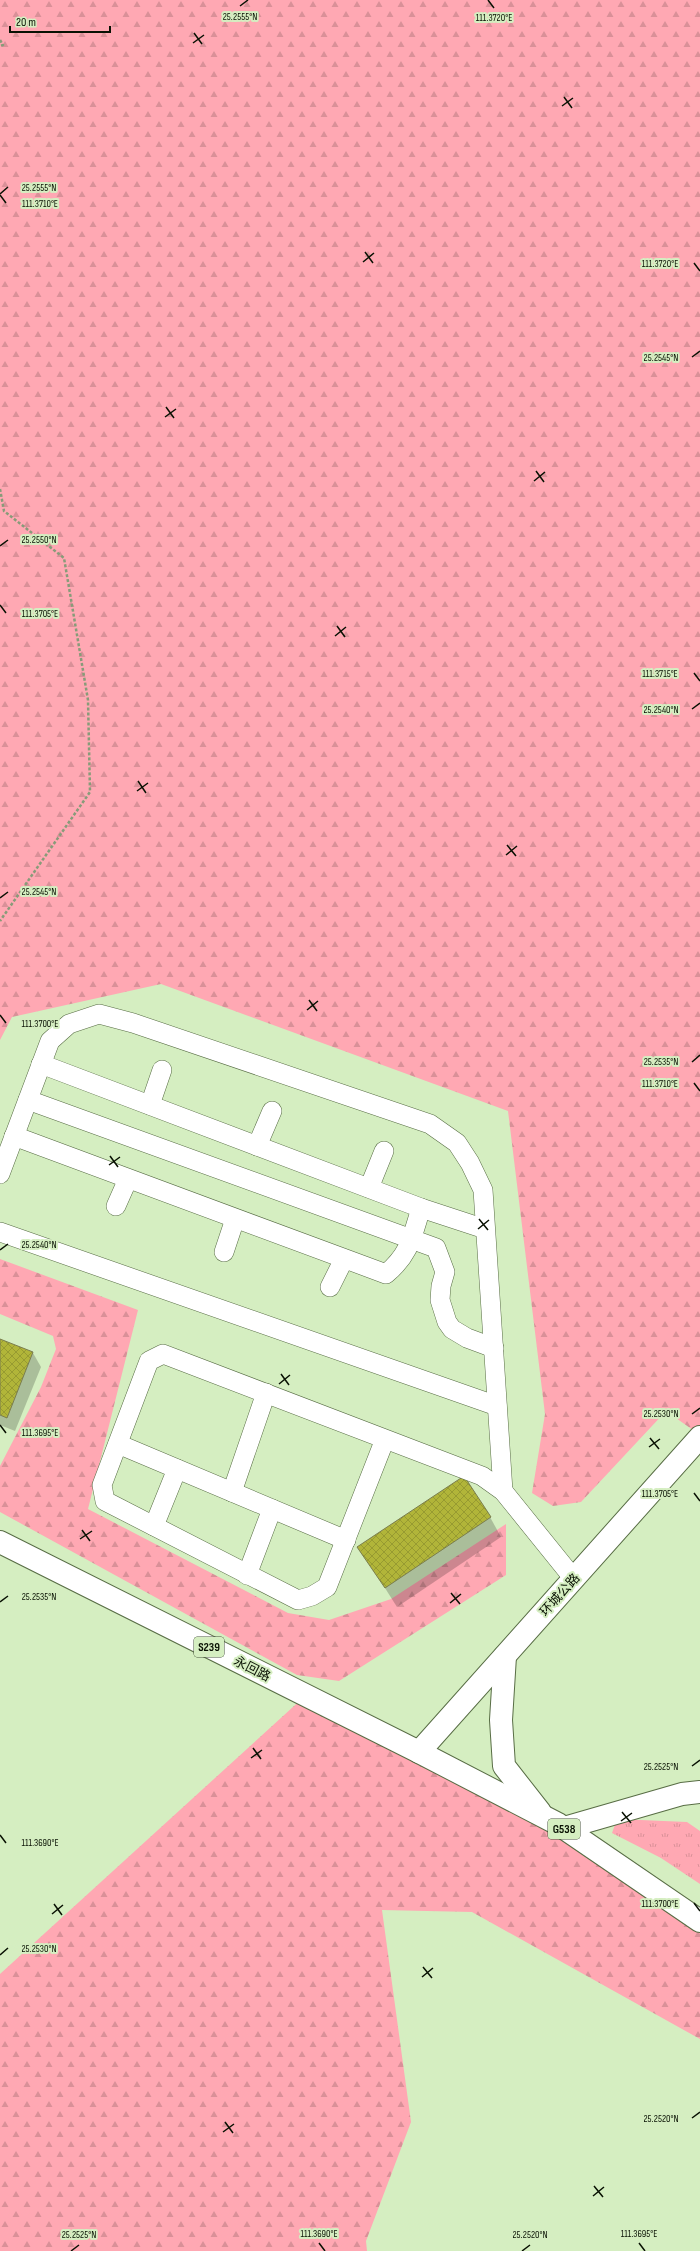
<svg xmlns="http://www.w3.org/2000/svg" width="700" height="2251" font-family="'Sofia Sans Condensed','Noto Sans SC',sans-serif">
<defs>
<pattern id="grass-tufts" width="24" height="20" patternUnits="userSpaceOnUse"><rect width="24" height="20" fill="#ffa8b3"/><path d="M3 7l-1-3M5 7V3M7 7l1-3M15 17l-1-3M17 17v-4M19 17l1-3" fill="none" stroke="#d99098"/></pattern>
<pattern id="forest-firs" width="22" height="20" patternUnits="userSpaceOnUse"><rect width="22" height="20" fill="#ffa8b3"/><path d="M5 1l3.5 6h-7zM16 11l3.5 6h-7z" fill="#d99098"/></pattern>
<pattern id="building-cross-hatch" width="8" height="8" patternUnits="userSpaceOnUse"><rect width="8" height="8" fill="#b1b539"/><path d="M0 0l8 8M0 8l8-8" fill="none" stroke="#979b31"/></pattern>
</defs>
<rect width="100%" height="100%" fill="#d5eec1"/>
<path fill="url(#grass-tufts)" d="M617,1819l70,3 13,9v53l-39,-26 -49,-25z"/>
<g fill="url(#forest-firs)">
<path d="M0,0h700v1435l-34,-24 -85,91 -28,4 -21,-13 13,-79 -37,-303 -347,-127 -149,33 -12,23z"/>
<path d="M0,1259l138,51 -50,199 200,104 41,7 62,-21 115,-75v51l-167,106 -42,-6 -297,-163v-46l41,-79 15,-38 -3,-13 -53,-22z"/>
<path d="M305,1696l239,121 156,104v118l-228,-127 -90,-2 29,212 -45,119 1,10h-367v-277z"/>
</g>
<g fill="#0003">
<path d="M0,1340l33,13 8,14 -26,64 -15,-6z"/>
<path d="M490,1517l11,20 -104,70 -38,-60z"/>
</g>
<g fill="url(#building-cross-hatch)" stroke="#7a7d4f">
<path d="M0,1339l33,13 -26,66 -7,-3z"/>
<path d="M464,1476l27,41 -106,71 -28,-41z"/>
</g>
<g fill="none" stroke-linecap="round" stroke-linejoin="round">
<defs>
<g id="lane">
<path d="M28,1100l408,148 9,24 -4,14 -1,14 7,22 5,7 15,9 27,10"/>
<path d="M150,1105l12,-35"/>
<path d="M14,1136l372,138c24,-20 26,-37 35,-66l-380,-144"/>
<path d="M257,1146l15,-35"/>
<path d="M0,1174l50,-133 19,-17 30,-10 34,9 297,101 27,19 13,20 13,27 20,301"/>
<path d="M369,1188l15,-37"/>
<path d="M116,1206l12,-27"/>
<path d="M421,1208l64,21"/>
<path d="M0,1232l497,174"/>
<path d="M224,1252l11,-33"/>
<path d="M330,1287l14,-28"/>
<path d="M385,1439l-58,148 -15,9 -14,4 -193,-99 -3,-16 47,-124 14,-7 319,122 21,15 71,88"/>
<path d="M118,1444l228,96"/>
<path d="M232,1492l34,-99"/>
<path d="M154,1526l23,-57"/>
<path d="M247,1575l25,-66"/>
</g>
<path id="street" d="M564,1828l118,-34 18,-2"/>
<path id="primary" d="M0,1542l419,210"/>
<g id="highway">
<path d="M700,1437l-281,315 139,72 142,97"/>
<path d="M505,1656l-4,64 3,46 36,46"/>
</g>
</defs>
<use href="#lane" stroke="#586d45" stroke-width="20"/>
<use href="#street" stroke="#586d45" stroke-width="24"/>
<use href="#primary" stroke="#586d45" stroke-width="24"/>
<use href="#highway" stroke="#586d45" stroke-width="24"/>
<g stroke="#889b79" stroke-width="2.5" stroke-dasharray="3 2" stroke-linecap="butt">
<path d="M0,40l3,5 -3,1"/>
<path d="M0,489l4,22 60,47 24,142 2,92 -90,129"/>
</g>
<use href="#lane" stroke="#fff" stroke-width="19"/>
<use href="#street" stroke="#fff" stroke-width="22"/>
<use href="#primary" stroke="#fff" stroke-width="22"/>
<use href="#highway" stroke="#fff" stroke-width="22"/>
</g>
<path fill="none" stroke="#091103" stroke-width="1.5" d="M488,0l6,8M240,6l8,-6M194,33l8,11M193,43l11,-8M564,97l8,11M562,106l11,-8M0,194l8,-7M0,195l6,8M365,252l8,11M363,262l11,-9M694,263l6,8M692,357l8,-6M166,407l8,11M165,417l11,-8M536,471l8,11M534,481l11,-9M0,546l8,-6M0,605l6,8M337,626l8,11M335,636l11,-9M694,673l6,8M692,709l8,-6M138,781l8,12M137,791l11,-8M507,845l9,11M506,855l11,-9M0,898l8,-6M309,1000l8,11M307,1010l11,-9M0,1015l6,8M692,1062l8,-7M694,1083l6,8M110,1156l8,11M109,1165l11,-8M479,1219l9,11M478,1229l11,-9M0,1250l8,-6M281,1374l8,11M279,1384l11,-9M692,1414l8,-6M0,1425l6,8M650,1438l9,11M649,1447l11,-8M694,1493l6,8M82,1530l8,11M80,1539l12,-8M451,1593l9,11M0,1602l8,-6M450,1603l11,-9M253,1748l8,11M251,1758l11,-8M692,1766l8,-6M622,1812l9,11M621,1821l11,-8M0,1835l6,8M694,1903l6,8M54,1904l8,11M52,1914l11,-9M0,1955l8,-7M423,1967l9,11M422,1977l11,-9M692,2118l8,-6M225,2122l8,11M223,2132l11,-8M594,2186l9,11M593,2196l11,-9M319,2243l6,8M639,2243l6,8M71,2251l8,-6M522,2251l8,-6"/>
<g text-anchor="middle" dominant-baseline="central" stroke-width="4" stroke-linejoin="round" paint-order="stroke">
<g fill="#d5eec1" stroke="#46533c" stroke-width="1">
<rect x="194" y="1637" width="30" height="20" rx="3"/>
<rect x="548" y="1819" width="32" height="20" rx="3"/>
</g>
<g font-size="12" font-weight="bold" fill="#091103">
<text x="209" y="1647">S239</text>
<text x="564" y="1829">G538</text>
</g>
<g font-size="13" fill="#091103" stroke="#d5eec1">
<text transform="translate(560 1595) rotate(-48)">环城公路</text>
<text transform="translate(252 1669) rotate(27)">永回路</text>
</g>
</g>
<g font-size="10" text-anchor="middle" fill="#091103" stroke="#d5eec1" stroke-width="4" stroke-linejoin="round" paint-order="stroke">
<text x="240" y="20">25.2555°N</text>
<text x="494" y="21">111.3720°E</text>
<text x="39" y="191">25.2555°N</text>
<text x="40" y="207">111.3710°E</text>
<text x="660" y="267">111.3720°E</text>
<text x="661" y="361">25.2545°N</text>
<text x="39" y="543">25.2550°N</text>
<text x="40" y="617">111.3705°E</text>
<text x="660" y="677">111.3715°E</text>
<text x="661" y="713">25.2540°N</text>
<text x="39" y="895">25.2545°N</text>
<text x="40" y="1027">111.3700°E</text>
<text x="661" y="1065">25.2535°N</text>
<text x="660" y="1087">111.3710°E</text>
<text x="39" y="1248">25.2540°N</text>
<text x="661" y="1417">25.2530°N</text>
<text x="40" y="1436">111.3695°E</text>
<text x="660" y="1497">111.3705°E</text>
<text x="39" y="1600">25.2535°N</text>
<text x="661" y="1770">25.2525°N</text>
<text x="40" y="1846">111.3690°E</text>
<text x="660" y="1907">111.3700°E</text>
<text x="39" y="1952">25.2530°N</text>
<text x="661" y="2122">25.2520°N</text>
<text x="319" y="2237">111.3690°E</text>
<text x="639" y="2237">111.3695°E</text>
<text x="79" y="2238">25.2525°N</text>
<text x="530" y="2238">25.2520°N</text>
</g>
<path d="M10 26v6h100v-6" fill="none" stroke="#091103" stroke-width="2"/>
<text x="16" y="26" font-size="12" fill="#091103" stroke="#d5eec1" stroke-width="3" paint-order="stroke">20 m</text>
</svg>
